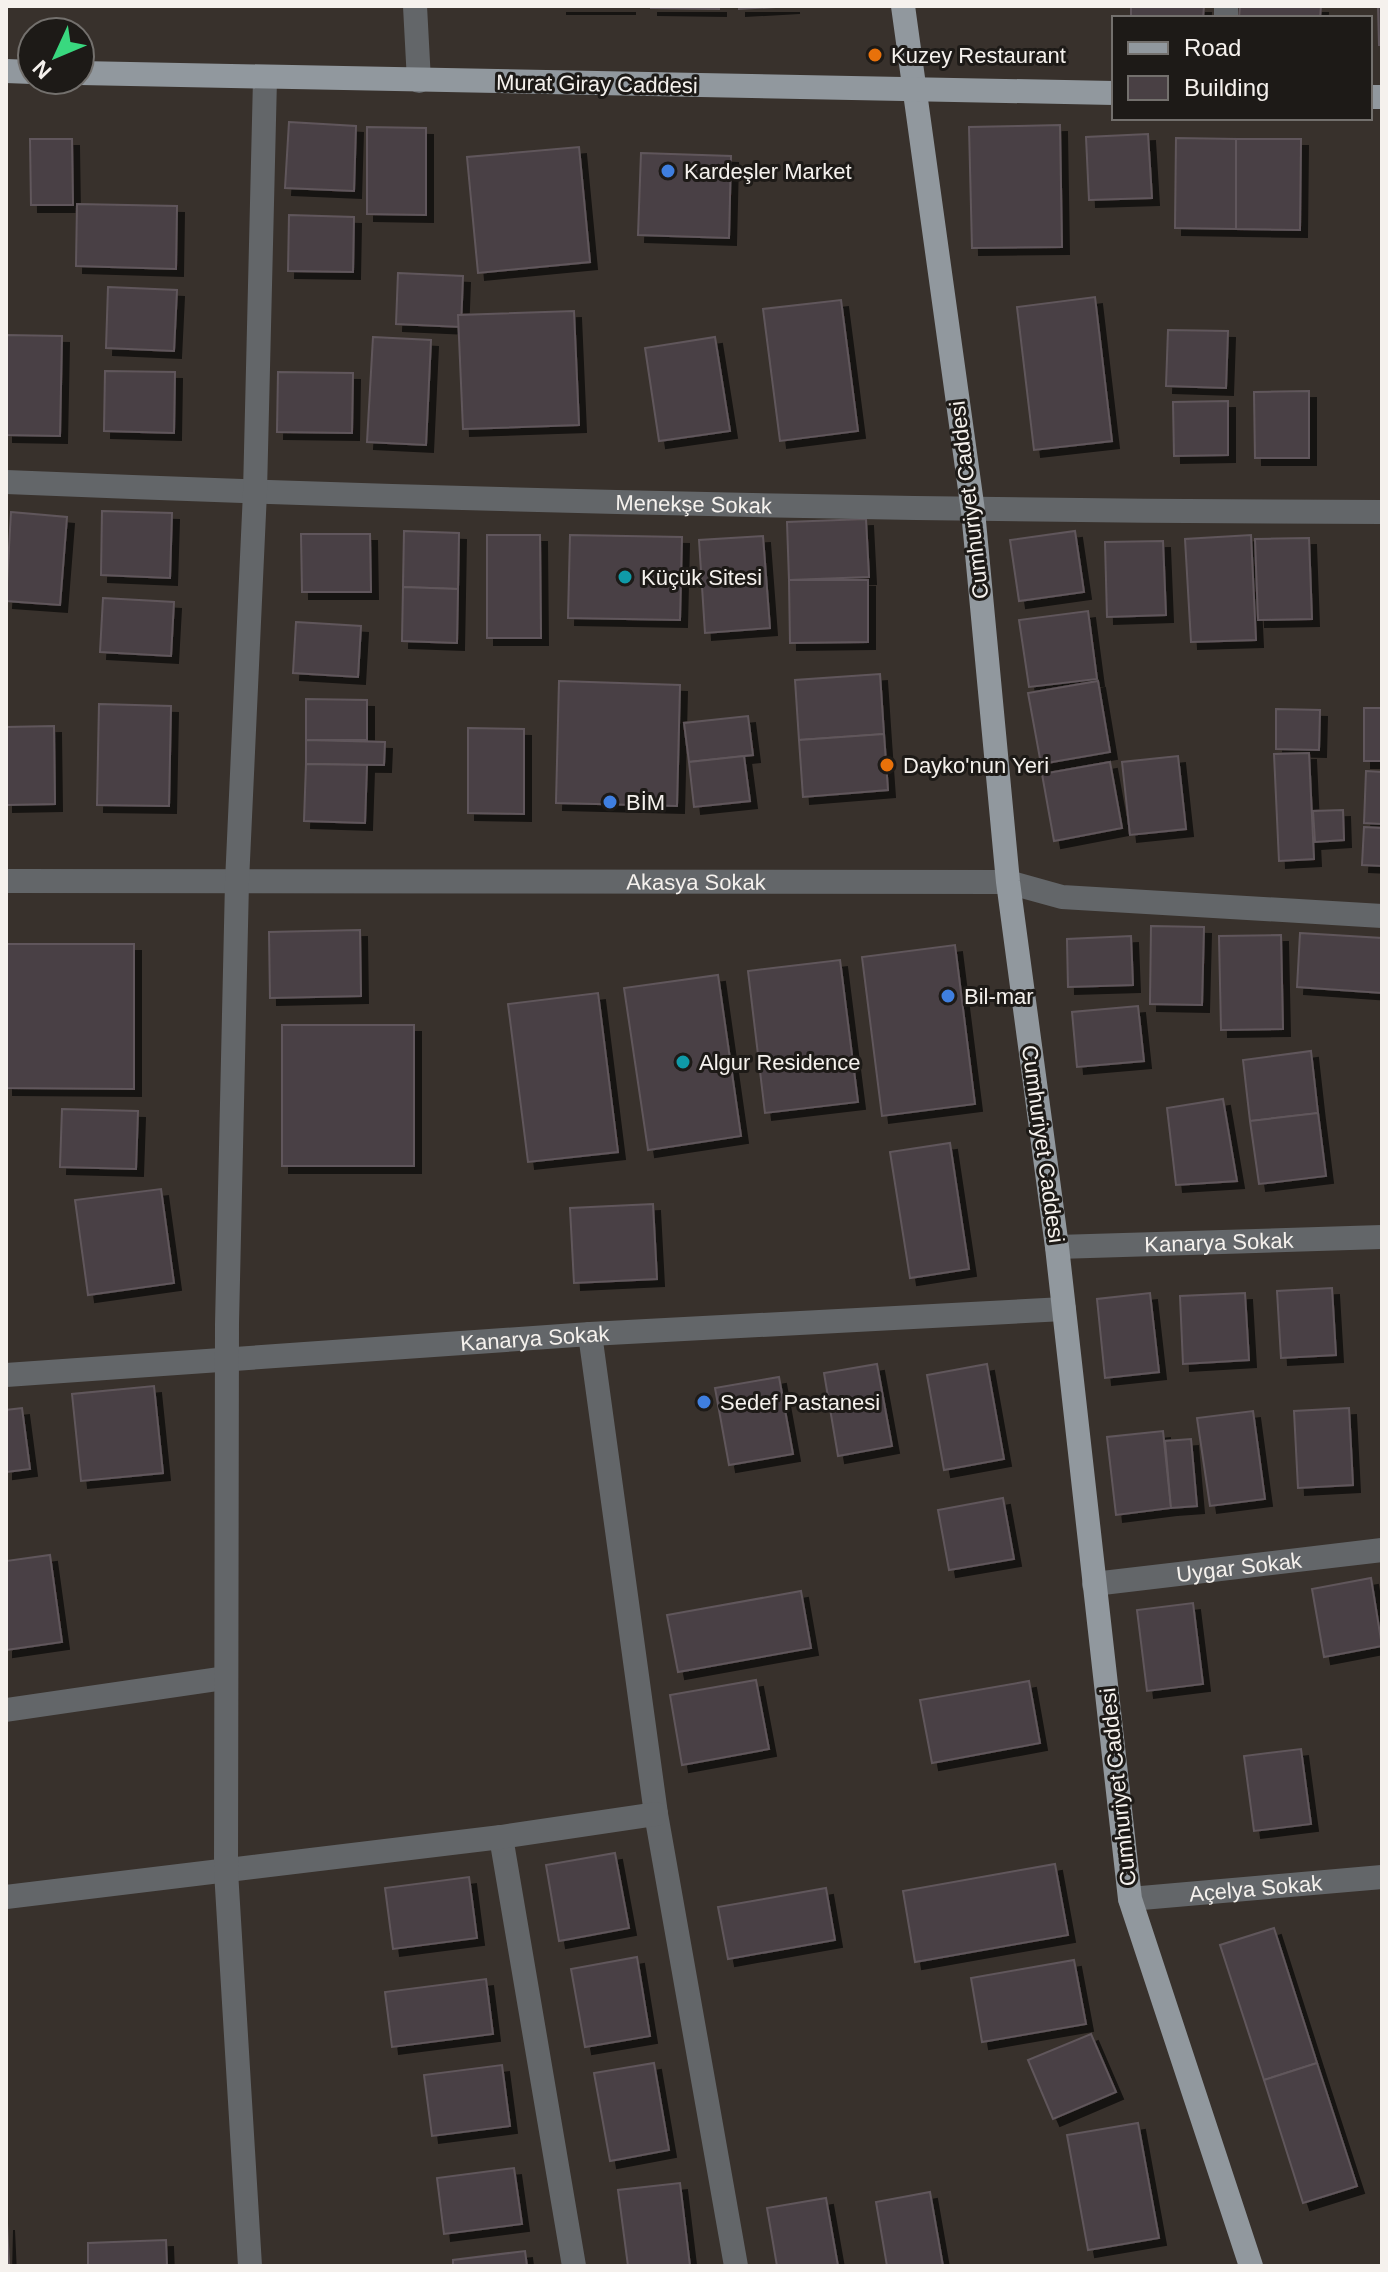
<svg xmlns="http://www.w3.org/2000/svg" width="1388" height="2272" font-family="Arial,sans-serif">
<defs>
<filter id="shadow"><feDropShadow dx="7" dy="7" stdDeviation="0" flood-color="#0009"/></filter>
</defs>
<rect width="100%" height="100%" fill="#38312c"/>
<g fill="#494044" stroke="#60575b" stroke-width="2" filter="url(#shadow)">
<rect x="560" y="6" width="68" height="1"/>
<path d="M651,6h68v3l-68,-1z"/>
<path d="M739,6h54l-54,3z"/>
<path d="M1131,6h73l-1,12h-72z"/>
<path d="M1240,6h81l-1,12h-81z"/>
<path d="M1378,6h4v39h-3z"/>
<path d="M289,122l67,4 -2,65 -69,-3z"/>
<path d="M1060,125l2,122 -90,1 -3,-121z"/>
<path d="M367,127l59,1v87l-59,-1z"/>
<path d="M1148,134l4,64 -63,2 -3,-63z"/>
<path d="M1176,138l60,1v90l-61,-1z"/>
<path d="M30,139h42l1,66h-42z"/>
<path d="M1236,139h65l-1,91 -64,-1z"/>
<path d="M579,147l11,115 -112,11 -11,-116z"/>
<path d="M641,153l90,3 -2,82 -91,-3z"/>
<path d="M77,204l100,2 -1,63 -100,-3z"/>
<path d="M289,215l65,2 -1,55 -65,-1z"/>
<path d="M398,273l65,3 -2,51 -65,-3z"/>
<path d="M108,287l69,3 -3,61 -68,-3z"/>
<path d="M1095,297l17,144 -78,9 -17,-143z"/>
<path d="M841,300l17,131 -78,10 -17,-132z"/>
<path d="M574,311l5,114 -116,4 -5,-114z"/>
<path d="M1168,330l60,1 -2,57 -60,-2z"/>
<path d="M6,335l56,1 -2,100 -54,-1z"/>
<path d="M373,337l58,3 -5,105 -59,-3z"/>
<path d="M715,337l15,94 -71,10 -14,-93z"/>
<path d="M105,371l70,1 -1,61 -70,-2z"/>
<path d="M278,372l75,1 -1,60 -75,-1z"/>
<path d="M1309,391v67h-54l-1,-66z"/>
<path d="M1228,401v54l-54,1 -1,-54z"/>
<path d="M102,511l70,2 -2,65 -69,-3z"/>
<path d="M11,512l56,5 -7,88 -54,-4z"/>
<path d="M866,519l3,58 -80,3 -2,-58z"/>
<path d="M404,531l55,2 -1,56 -55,-2z"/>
<path d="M1075,531l9,61 -65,9 -9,-61z"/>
<path d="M301,534h69l1,58h-69z"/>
<path d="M487,535h53l1,103h-54z"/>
<path d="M570,535l112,2 -2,83 -112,-2z"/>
<path d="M1251,535l5,105 -65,2 -6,-103z"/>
<path d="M763,536l7,92 -65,5 -6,-93z"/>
<path d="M1309,538l3,81 -54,1 -3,-81z"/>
<path d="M1163,541l3,74 -59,2 -2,-75z"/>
<path d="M789,580h79v62l-78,1z"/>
<path d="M403,587l55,2 -1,54 -55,-2z"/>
<path d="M103,598l71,4 -3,54 -71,-4z"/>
<path d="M1088,611l9,68 -68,8 -10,-67z"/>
<path d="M296,622l65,4 -3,51 -65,-4z"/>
<path d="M880,674l4,60 -85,6 -4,-60z"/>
<path d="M559,681l121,4 -3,121 -121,-3z"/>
<path d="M1098,681l12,71 -69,12 -13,-71z"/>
<path d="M306,699l61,1v40h-61z"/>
<path d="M99,704l72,2 -2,100 -72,-1z"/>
<rect x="1364" y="708" width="18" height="53"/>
<path d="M1276,709l44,1 -1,40 -43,-1z"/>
<path d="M748,716l5,39 -64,7 -5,-39z"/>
<path d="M54,726l1,78 -49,1v-78z"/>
<path d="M468,728l56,1v85l-56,-1z"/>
<path d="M884,734l4,56 -85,7 -4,-57z"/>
<path d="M306,740l79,2 -1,23 -78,-1z"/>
<path d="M1309,753l5,106 -35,2 -5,-107z"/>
<path d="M744,756l6,45 -56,6 -5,-45z"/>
<path d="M1178,756l8,73 -56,6 -8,-73z"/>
<path d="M1110,762l12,66 -68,13 -12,-67z"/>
<path d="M306,764l61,1 -2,58 -61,-2z"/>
<path d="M1366,771l16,1v52l-18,-1z"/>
<path d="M1343,810l1,30 -29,2 -2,-31z"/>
<path d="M1364,827l18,1v38l-20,-1z"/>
<path d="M1151,926l53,1 -2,78 -52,-1z"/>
<path d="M360,930l1,66 -91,2 -1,-66z"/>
<path d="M1300,933l82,5v55l-85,-6z"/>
<path d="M1281,935l2,94 -62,1 -2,-94z"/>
<path d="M1131,936l2,49 -65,2 -1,-48z"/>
<path d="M6,944h128v145l-128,-1z"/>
<path d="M955,945l20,159 -93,12 -20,-159z"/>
<path d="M840,960l18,142 -93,11 -17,-142z"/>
<path d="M718,975l23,161 -93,14 -24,-162z"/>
<path d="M598,993l20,159 -90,10 -20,-158z"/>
<path d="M1138,1006l6,55 -67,6 -5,-55z"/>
<rect x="282" y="1025" width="132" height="141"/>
<path d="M1311,1051l7,62 -68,8 -7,-61z"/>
<path d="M1223,1099l14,82 -61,4 -9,-77z"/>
<path d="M62,1109l76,2 -2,58 -76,-2z"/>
<path d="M1318,1113l8,63 -67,8 -9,-63z"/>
<path d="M950,1143l19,126 -59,9 -20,-126z"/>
<path d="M161,1189l13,94 -86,12 -13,-95z"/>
<path d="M653,1204l4,75 -83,4 -4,-75z"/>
<path d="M1332,1288l4,67 -55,3 -4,-67z"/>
<path d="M1150,1293l9,79 -54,6 -8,-79z"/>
<path d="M1245,1293l4,67 -66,4 -3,-68z"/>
<path d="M877,1364l15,82 -54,10 -14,-83z"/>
<path d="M987,1364l17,95 -60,11 -17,-95z"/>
<path d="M779,1377l14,77 -64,11 -14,-77z"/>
<path d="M154,1386l9,87 -82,8 -9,-87z"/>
<path d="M22,1408l8,61 -24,3v-62z"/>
<path d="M1349,1408l4,77 -55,3 -4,-77z"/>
<path d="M1253,1411l12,88 -55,7 -13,-88z"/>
<path d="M1163,1431l8,77 -55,7 -9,-78z"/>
<path d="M1191,1439l6,67 -26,2 -6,-67z"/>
<path d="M1003,1498l11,61 -65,11 -11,-60z"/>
<path d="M50,1555l12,87 -56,8v-89z"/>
<path d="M1371,1578l11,68 -58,11 -12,-68z"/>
<path d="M801,1591l10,57 -133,24 -11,-57z"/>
<path d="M1193,1603l10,81 -56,7 -10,-81z"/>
<path d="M756,1680l13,69 -87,16 -12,-70z"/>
<path d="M1029,1681l11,62 -108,20 -12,-63z"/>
<path d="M1301,1749l10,75 -57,7 -10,-75z"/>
<path d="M615,1853l14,75 -70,13 -13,-76z"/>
<path d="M1055,1864l13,71 -153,27 -12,-71z"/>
<path d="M469,1877l8,61 -84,11 -8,-61z"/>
<path d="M826,1888l9,52 -107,19 -10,-52z"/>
<path d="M1274,1928l43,135 -53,17 -44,-135z"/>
<path d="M637,1957l13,79 -65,11 -14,-78z"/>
<path d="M1074,1960l12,64 -104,18 -11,-64z"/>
<path d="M486,1979l7,55 -101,13 -7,-55z"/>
<path d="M1091,2034l25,58 -63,27 -25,-59z"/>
<path d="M654,2063l15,87 -59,11 -16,-88z"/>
<path d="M1317,2063l40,123 -54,17 -39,-123z"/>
<path d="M502,2065l8,61 -78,10 -8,-61z"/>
<path d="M1138,2123l21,115 -71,12 -21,-115z"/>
<path d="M514,2168l8,56 -78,10 -7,-56z"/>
<path d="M680,2183l10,83h-62l-10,-76z"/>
<path d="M930,2192l13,74h-56l-11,-64z"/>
<path d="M826,2198l12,68h-61l-10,-58z"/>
<path d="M7,2223l2,43h-3z"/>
<path d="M166,2240l1,26h-79v-23z"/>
<path d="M525,2251l2,15h-74v-6z"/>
</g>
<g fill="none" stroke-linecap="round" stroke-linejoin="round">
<g stroke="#636669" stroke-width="24">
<path d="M415,6l4,75"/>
<path d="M1226,6v12"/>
<path id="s1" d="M6,482c458,19 917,29 1376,30"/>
<path id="s2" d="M6,881l1002,1 54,15 320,19"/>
<path id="s3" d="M1057,1247l325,-10"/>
<path d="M590,1334l66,480 80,452"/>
<path id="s4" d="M6,1375l584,-41 474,-25"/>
<path id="s5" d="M1094,1584l288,-34"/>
<path d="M6,1710l219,-32"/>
<path d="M501,1837l73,429"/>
<path d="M6,1897l495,-60 155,-23"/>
<path id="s6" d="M1130,1899l252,-22"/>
<path d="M250,2266l-24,-395 1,-547 10,-442 18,-390 10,-413"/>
</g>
<g stroke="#91989e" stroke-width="24">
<path d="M903,6l70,505 35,371 49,365 73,652 121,367"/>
<path d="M6,71l26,1"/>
<path d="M80,73l1034,20"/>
<path d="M1370,97h12"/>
</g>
</g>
<g fill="#e8710a" stroke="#1d1a17" stroke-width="3">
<circle cx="875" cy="55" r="8"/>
<circle cx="887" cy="765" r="8"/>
</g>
<g fill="#3f7fe0" stroke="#1d1a17" stroke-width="3">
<circle cx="668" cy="171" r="8"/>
<circle cx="610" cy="802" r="8"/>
<circle cx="948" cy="996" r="8"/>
<circle cx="704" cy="1402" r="8"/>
</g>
<g fill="#0f9aa8" stroke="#1d1a17" stroke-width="3">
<circle cx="625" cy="577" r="8"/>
<circle cx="683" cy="1062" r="8"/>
</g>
<g text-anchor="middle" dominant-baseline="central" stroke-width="6" stroke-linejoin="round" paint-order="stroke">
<g font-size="22" fill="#f5f1ed" stroke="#1d1a17" text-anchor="start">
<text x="891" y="55">Kuzey Restaurant</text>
<text x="684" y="171">Kardeşler Market</text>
<text x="641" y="577">Küçük Sitesi</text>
<text x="903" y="765">Dayko'nun Yeri</text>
<text x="626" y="802">BİM</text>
<text x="964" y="996">Bil-mar</text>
<text x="699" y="1062">Algur Residence</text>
<text x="720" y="1402">Sedef Pastanesi</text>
</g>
<g font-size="22" fill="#f5f1ed" stroke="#1d1a17">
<text transform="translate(597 84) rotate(1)">Murat Giray Caddesi</text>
<text transform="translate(969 500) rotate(-97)">Cumhuriyet Caddesi</text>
<text stroke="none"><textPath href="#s1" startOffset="688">Menekşe Sokak</textPath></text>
<text stroke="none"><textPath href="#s2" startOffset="690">Akasya Sokak</textPath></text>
<text transform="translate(1043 1144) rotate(82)">Cumhuriyet Caddesi</text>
<text stroke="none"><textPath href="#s3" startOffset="162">Kanarya Sokak</textPath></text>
<text stroke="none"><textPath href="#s4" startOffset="530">Kanarya Sokak</textPath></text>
<text stroke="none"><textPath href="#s5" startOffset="146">Uygar Sokak</textPath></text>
<text transform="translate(1118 1787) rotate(-96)">Cumhuriyet Caddesi</text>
<text stroke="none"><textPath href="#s6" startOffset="126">Açelya Sokak</textPath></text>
</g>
</g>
<rect width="1388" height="2272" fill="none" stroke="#f5f1ed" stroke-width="16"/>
<rect x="1112" y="16" width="260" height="104" fill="#1d1a17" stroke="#73706d" stroke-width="2"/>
<rect x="1128" y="42" width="40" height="12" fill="#91989e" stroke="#73706d" stroke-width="2"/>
<text x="1184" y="56" font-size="24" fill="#f5f1ed">Road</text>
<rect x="1128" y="76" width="40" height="24" fill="#494044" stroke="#73706d" stroke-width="2"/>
<text x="1184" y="96" font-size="24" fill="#f5f1ed">Building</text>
<g transform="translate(56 56) rotate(226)"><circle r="38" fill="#1d1a17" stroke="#73706d" stroke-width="2"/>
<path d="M0-6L14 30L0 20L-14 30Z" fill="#39d87f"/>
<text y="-12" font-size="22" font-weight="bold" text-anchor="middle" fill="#f5f1ed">N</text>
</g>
</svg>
